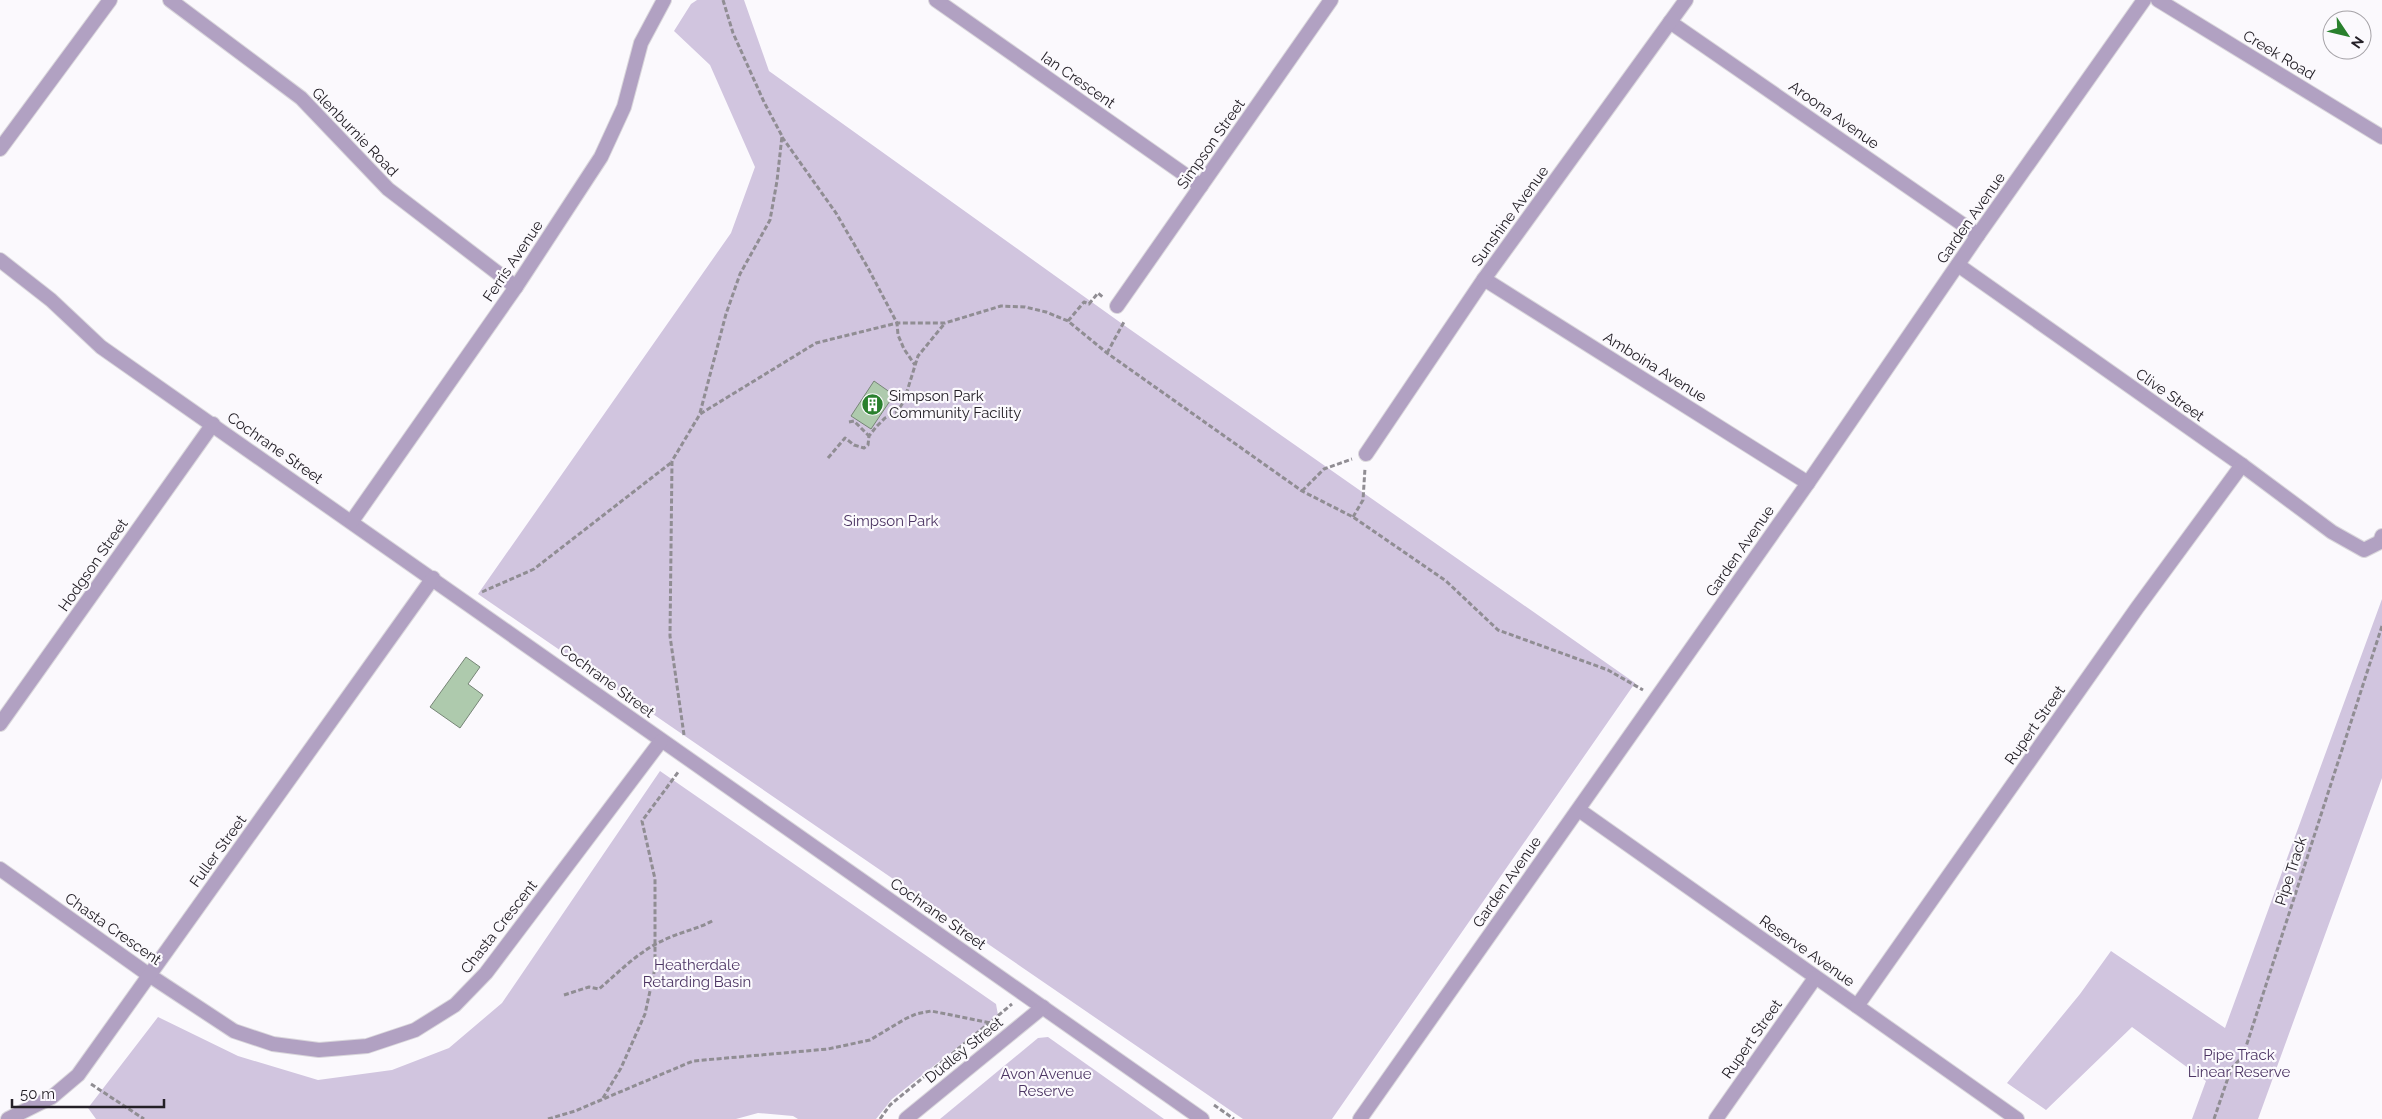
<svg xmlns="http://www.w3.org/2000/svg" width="2382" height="1119" font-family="Raleway,sans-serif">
<rect width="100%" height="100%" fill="#fbf9fd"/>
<g fill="#d1c5df">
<path d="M697,0h47l25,71 359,257 507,355 -303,436h-89l-765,-525 253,-361 24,-66 -45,-102 -36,-34 17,-27z"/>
<path d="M2382,599v179l-124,341h-66l14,-38 -74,-54 -86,83 -39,-27 73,-89 31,-43 114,77z"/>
<path d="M660,771l336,233 2,11 -106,84 -16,20h-78l-5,-3 -35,-3 -22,6h-640l-8,-11 70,-91 80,39 80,24 74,-10 57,-22 53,-45z"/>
<path d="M1048,1037l116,82h-224l98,-81z"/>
</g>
<g fill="#aecaad" stroke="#768576">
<path d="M874,381l20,14 -23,34 -20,-13z"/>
<path d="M466,657l14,10 -12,17 15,11 -23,33 -30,-21z"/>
</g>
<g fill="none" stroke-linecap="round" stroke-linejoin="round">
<defs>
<g id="minor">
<path d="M170,0l131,98 87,91 128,98"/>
<path d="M936,0l265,186"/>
<path d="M2158,0l224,137"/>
<path d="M1670,22l308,213"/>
<path d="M0,149l110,-149"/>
<path d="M0,260l51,40 50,47c369,255 734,515 1101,772"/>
<path d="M1958,265l284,200 90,67 32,18 16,-8 2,-6"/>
<path d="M1484,279l324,204"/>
<path d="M1117,306l214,-306"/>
<path d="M1366,454l118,-175 202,-279"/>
<path d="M352,521l164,-234 85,-130 23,-50 17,-64 23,-43"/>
<path d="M0,724l213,-300"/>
<path d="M1579,810l438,309"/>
<path d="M0,869l149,106 85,56 39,13 46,6 48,-4 48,-16 40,-25 31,-32 175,-232"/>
<path d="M1857,1006l280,-398 105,-143"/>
<path d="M8,1119l44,-22 26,-22 355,-497"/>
<path d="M906,1119l137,-112"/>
<path d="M1360,1119l448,-636 170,-248 166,-235"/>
<path d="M1716,1119l99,-141"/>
</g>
</defs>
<use href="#minor" stroke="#d9d6db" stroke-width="16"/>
<g stroke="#908d93" stroke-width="3" stroke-dasharray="5 2.5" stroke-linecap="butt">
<path d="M782,137l54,76 32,55 29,55 1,12 6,14 11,16"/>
<path d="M1068,321l16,-19 5,2 9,-11 6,5"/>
<path d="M1107,353l18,-33"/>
<path d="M700,413l26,-99 14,-40 30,-54 7,-39 5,-45 -18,-34 -31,-69 -10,-33"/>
<path d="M849,422l5,-1 15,15"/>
<path d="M828,458l17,-20 9,7 10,3 4,-3 1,-9 7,-9 9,-9 12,-6 7,-11 14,-45 27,-33"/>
<path d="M1302,491l22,-22 28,-10"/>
<path d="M1353,517l10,-17 2,-32"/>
<path d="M482,592l52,-23 138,-107"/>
<path d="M684,735l-14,-99 2,-175 28,-47 116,-71 81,-20h48l56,-17 24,1 21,5 22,9 39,32 195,138 51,26 93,64 52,49 110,40 35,20"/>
<path d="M564,995l25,-8 10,2c20,-17 40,-38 65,-49 16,-8 34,-11 50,-20"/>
<path d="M91,1084l53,35"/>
<path d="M603,1098l18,-30 24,-54 10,-46v-89l-13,-58 37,-50"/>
<path d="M1214,1105l20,14"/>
<path d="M548,1119l27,-8 118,-50 135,-12 42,-9 35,-21 11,-5 15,-3 65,13"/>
<path d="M880,1119l10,-14 122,-101"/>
<path d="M2214,1119l17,-50 12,-13 139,-430"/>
</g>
<use href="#minor" stroke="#b1a1c2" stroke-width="14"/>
</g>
<defs>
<symbol id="building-disc" viewBox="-11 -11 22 22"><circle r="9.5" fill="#29802d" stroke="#fbf9fd"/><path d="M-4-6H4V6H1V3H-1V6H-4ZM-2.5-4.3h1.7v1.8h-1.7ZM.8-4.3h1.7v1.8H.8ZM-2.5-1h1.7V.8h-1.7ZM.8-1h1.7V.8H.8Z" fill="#fff"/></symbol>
</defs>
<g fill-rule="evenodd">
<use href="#building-disc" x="860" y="392" width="25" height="25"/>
</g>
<g text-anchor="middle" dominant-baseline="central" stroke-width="4.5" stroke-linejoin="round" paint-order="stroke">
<g font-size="15" fill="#242027" stroke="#fbf9fd">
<text transform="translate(2279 55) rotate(31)">Creek Road</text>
<text transform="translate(1078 80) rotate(35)">Ian Crescent</text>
<text transform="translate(1834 115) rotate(35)">Aroona Avenue</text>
<text transform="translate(355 132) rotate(46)">Glenburnie Road</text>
<text transform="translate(1211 144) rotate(-55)">Simpson Street</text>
<text transform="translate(1510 216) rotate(-54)">Sunshine Avenue</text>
<text transform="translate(1971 218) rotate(-55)">Garden Avenue</text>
<text transform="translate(513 261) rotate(-56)">Ferris Avenue</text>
<text transform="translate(1655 367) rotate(32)">Amboina Avenue</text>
<text transform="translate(2170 395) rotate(35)">Clive Street</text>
<text transform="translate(275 448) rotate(35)">Cochrane Street</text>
<text transform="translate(1740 551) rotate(-55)">Garden Avenue</text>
<text transform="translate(93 565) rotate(-55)">Hodgson Street</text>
<text transform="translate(607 681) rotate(36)">Cochrane Street</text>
<text transform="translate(2035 725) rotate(-55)">Rupert Street</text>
<text transform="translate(218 851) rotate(-54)">Fuller Street</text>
<text transform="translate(2291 871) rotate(-72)">Pipe Track</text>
<text transform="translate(1507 882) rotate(-55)">Garden Avenue</text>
<text transform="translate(938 914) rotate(35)">Cochrane Street</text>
<text transform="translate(499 927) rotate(-52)">Chasta Crescent</text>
<text transform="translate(113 929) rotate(35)">Chasta Crescent</text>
<text transform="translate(1807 951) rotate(35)">Reserve Avenue</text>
<text transform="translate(1752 1039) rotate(-55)">Rupert Street</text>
<text transform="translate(964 1050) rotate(-39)">Dudley Street</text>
</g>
<g font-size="15" fill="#242027" stroke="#fbf9fd" text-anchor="start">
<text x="889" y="396">Simpson Park<tspan x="889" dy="17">Community Facility</tspan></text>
</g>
<g font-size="15" fill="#4c3563" stroke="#fbf9fd">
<text x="891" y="521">Simpson Park</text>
<text x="697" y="965">Heatherdale<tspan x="697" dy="17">Retarding Basin</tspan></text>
<text x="2239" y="1055">Pipe Track<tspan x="2239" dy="17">Linear Reserve</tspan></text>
<text x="1046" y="1074">Avon Avenue<tspan x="1046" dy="17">Reserve</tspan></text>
</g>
</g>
<g transform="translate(2347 35) rotate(125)"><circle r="24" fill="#fbf9fd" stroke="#a5a2a7"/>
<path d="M0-4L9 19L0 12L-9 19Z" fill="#29802d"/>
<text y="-8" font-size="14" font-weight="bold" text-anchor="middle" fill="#242027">N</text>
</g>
<path d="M12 1099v8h152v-8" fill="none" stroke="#242027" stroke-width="2.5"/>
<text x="20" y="1099" font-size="15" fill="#242027" stroke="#fbf9fd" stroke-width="4" paint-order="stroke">50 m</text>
</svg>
